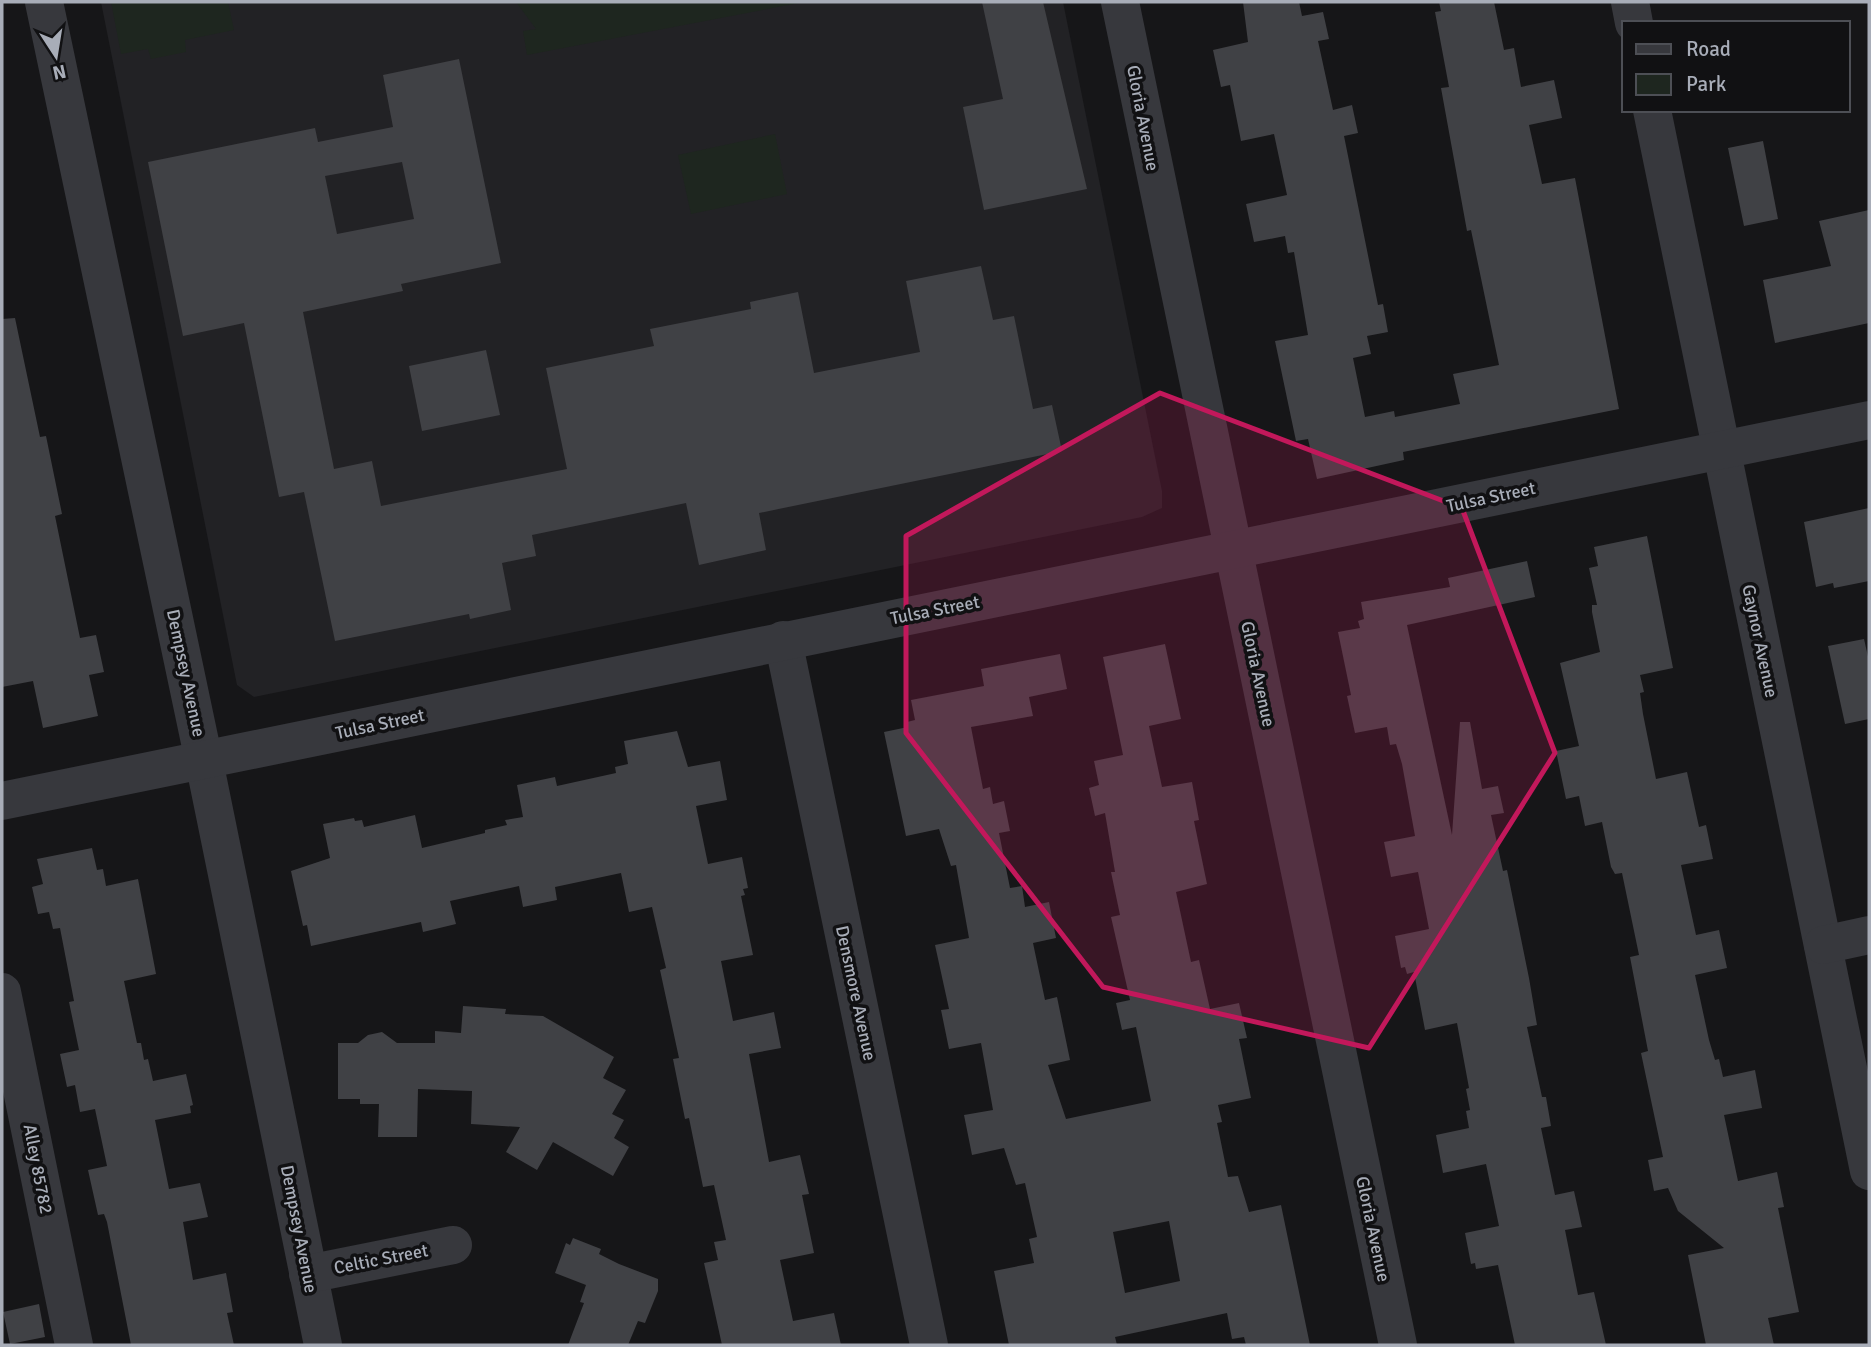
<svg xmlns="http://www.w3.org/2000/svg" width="1871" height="1347" font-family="Signika,sans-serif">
<rect width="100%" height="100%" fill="#161618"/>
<path fill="#222225" d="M101,2h962l99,489v17l-20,9 -888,180 -17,-12z"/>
<g fill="#1e261f">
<path d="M111,2h117l6,28 -49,10 1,12 -35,7 -3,-10 -27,5z"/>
<path d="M516,2h288l-277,53 -4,-24 13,-2z"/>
<path d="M775,134l12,60 -96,20 -13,-59z"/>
</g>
<g fill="#404145" fill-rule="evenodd">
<path d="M982,2h61l44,187 -103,21 -21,-103 40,-8z"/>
<path d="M1243,2h56l3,14 21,-4 6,27 -11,2 15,69 19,-5 6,28 -14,3 34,169 5,-1 5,28 -21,4 4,18 -18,4 12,59 29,-6 1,6 65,-13 -7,-30 46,-9 -28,-135 -4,1 -26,-143 8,-1 -14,-75 6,-1 -2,-9h55l10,48 10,-2 7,39 33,-7 8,38 -33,7 13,59 33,-6 44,231 -216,43 1,8 -87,19 -9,-40 -12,2 -21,-100 33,-6 -14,-83 -6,1 -3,-17 -31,6 -8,-38 41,-9 -13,-61 -33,7 -11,-56 -9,2 -8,-37 35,-8z"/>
<path d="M459,59l42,204 -100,21 2,7 -100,21 31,157 38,-8 9,45 186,-37 -21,-101 108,-22 -4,-17 101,-20 -1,-7 48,-10 16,81 106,-21 -14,-71 75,-15 12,54 21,-4 19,93 19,-4 10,46 -303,62 7,37 -67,15 -13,-62 -154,32 4,21 -34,7 9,47 -41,9 -1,-5 -134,27 -31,-149 -25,5 -35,-174 -61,13 -35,-174 167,-34 3,14 75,-15 -10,-52zM402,162l12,57 -77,15 -12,-58z"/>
<path d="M1763,141l15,78 -34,7 -16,-78z"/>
<path d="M1869,210v113l-94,20 -12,-63 68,-14 -12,-45z"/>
<path d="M15,318l25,119 6,-1 16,78 -7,2 25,122 16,-3 8,37 -15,3 9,41 -55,12 -10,-47 -31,6v-368z"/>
<path d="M486,350l14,65 -78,16 -13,-65z"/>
<path d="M1869,508v73l-35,7 -1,-5 -17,4 -12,-65z"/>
<path d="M1647,536l26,132 -33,7 4,17 -4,1 3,21 13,65 31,-7 12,55 7,-2 7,34 -32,6 15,70 23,-5 8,38 -32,7 14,65 6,20 4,-1 4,18 32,-7 7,38 -38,7 14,66 39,-9 7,35 -6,1 21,104 -31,6 6,27h-68l-18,-90 36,-7 -46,-37 -10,-23 -14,3 -6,-31 15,-3 -22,-104 7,-2 -18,-94 9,-2 -17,-82 -7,1 -4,-7 -9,-45 -17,4 -6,-30 -13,3 -10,-48 23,-5 -19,-83 40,-11 -8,-40v-7h5l-8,-37 9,-2 -4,-19z"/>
<path d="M1527,561l8,36 -128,28 45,210 8,-113h10l12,67 16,-3 6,27 -13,2 12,56 4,-1 22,108 8,47 -10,2 15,70h4l5,29 -10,2 14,67 19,-4 8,36 -17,3 13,65 16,-3 12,53h-91l-17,-80 -22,4 -1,-6 -4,1 -6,-31 34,-7 -13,-62 -43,9 -7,-38 33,-7 -3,-17 4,-1 -4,-21 3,-1 -12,-65 -32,7 -11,-58 -7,2 -2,-7 -4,1 -6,-32 34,-7 -11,-57 -27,5 -7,-35 31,-6 -13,-72 -6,-20 -6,1 -3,-18 -32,6 -8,-37 4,-1 -13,-63 22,-4 -2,-7 6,-2 -3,-17 89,-15 -2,-9z"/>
<path d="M1864,639l5,22v58l-24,5 -17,-78z"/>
<path d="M1165,644l16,75 -32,7 13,61 30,-5 7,38 -5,1 13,63 -31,8 15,70 8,-2 11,49 29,-6 8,35 -8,1 12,59 -33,7 4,17 -5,1 11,54 10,-1 11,36 32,-7 29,140h-64l-2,-8 -12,2 -5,-26 -112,24 2,8h-108l-15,-74 40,-8 -5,-24 8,-2 -12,-54 -9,2 -12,-37 -32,7 -8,-40 29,-5 -12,-67 -32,6 -8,-39 8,-1 -14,-64 34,-7 -13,-73 -5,1 -12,-37 -33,7 -22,-104 24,-5 -1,-5 8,-2 -4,-20 73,-14 -3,-17 79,-15 7,35 -38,8 4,19 -62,11 12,62 7,-2 3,17 11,-3 6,30 -11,2 11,55 12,-2 3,21 24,-5 7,36 -23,5 12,57 12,-3 13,63 -22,5 18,54 85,-18 -15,-74 -14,3 -6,-27 14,-3 -19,-83 9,-2 -9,-43h4l-10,-59 -10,3 -6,-28 10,-3 -5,-24 29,-6 -20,-98zM1169,1221l11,60 -55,12 -12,-61z"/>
<path d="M677,731l11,36 32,-6 7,39 -31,6 12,58 34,-7 6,31 -5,1 2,6 -4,1 12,59 -32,6 12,60 41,-9 7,36 -32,6 20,108 31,-7 9,39 -7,1 12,58 -34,7 13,61 41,-8 7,32h-119l-18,-82 14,-3 -4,-18 12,-2 -12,-55 -11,2 -14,-69 -4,1 -12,-60 6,-1 -19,-88 6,-2 -14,-61 -23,5 -8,-39 -66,14 2,13 -34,7 -4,-21 -69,15 6,23 -33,8 -2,-10 -110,24 -4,-21 -4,1 -12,-55 39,-13 -7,-34 31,-6 1,3 7,-1 2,7 51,-12 7,33 63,-15v-3l22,-5 -2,-5 18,-3 -6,-32 38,-8 2,9 59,-13 -1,-6 13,-3 -4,-23z"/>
<path d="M92,848l5,22 6,-1 3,17 32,-7 18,95 -32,7 13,62h4l3,17 4,-1 5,22 33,-7 7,31 -3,1 1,7 -36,7 14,69 31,-6 8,34 -25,5 10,58 33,-7 7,39 -6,1 7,32h-103l-24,-123 -3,-8 -6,1 -10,-45 19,-4 -12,-57 -15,3 -5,-27 -8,2 -7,-33 19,-4 -10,-48 5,-1 -14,-73 -7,1 -4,-17 -11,2 -6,-27 11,-3 -6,-25z"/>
<path d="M463,1006l43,3 -1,5 38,2 71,41 -11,21 23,12 -14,24 12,6 -10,18 15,9 -16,29 -60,-34 -16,28 -31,-18 14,-25 -49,-3 1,-33 -54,-2 -1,48h-39l1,-33h-19v-5h-22v-56h20l10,-8 14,-3 15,11h38v-12l26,2z"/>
<path d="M573,1238l28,11 -2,5 20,10 39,15v12l-13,32 -7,-2 -10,24h-60l16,-42 -4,-1 6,-17 -31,-12 11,-30 4,2z"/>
<path d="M39,1304l6,33 -35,7 -7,-32z"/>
</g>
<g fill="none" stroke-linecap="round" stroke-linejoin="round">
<g stroke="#37383d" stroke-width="38">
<path d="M44,2l160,759 119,584"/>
<path d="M1120,2l278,1343"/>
<path d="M1630,2l4,21"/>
<path d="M1652,110l217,1061"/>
<path d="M783,640l146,705"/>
<path d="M2,801l1867,-381"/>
<path d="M1823,945l46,-10"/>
<path d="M2,992l72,353"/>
<path d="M308,1274l145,-29"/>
</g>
</g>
<path fill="#c2185b" fill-opacity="0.2" stroke="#c2185b" stroke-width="5" stroke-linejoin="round" d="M1160,393l302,115 93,245 -186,295 -266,-61 -197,-254v-197z"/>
<g text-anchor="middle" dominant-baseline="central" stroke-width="7" stroke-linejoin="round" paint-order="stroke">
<g font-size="18" fill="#a8adb8" stroke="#111113">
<text transform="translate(1143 118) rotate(79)">Gloria Avenue</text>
<text transform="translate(1491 497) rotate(-12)">Tulsa Street</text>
<text transform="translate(935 610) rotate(-11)">Tulsa Street</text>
<text transform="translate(1760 641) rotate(78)">Gaynor Avenue</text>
<text transform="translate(186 673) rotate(78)">Dempsey Avenue</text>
<text transform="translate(1258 674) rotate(78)">Gloria Avenue</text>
<text transform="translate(380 724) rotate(-12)">Tulsa Street</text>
<text transform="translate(856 993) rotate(78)">Densmore Avenue</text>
<text transform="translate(38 1169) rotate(79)">Alley 85782</text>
<text transform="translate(299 1229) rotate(79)">Dempsey Avenue</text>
<text transform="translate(1373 1229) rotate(78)">Gloria Avenue</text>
<text transform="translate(381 1259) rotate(-11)">Celtic Street</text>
</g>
</g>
<rect width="1871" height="1347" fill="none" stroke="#a8adb8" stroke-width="7"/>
<rect x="1622" y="21" width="228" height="91" fill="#111113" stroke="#4d4f55" stroke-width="2"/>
<rect x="1636" y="44" width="35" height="10" fill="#37383d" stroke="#4d4f55" stroke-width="2"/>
<text x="1686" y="56" font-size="21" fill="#a8adb8">Road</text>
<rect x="1636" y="74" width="35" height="21" fill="#1e261f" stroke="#4d4f55" stroke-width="2"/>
<text x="1686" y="91" font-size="21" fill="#a8adb8">Park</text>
<g transform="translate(56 56) rotate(168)" stroke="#111113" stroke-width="5" paint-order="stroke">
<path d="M0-5L12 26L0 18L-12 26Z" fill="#a8adb8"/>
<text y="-10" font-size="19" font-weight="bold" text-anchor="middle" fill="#a8adb8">N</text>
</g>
</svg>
